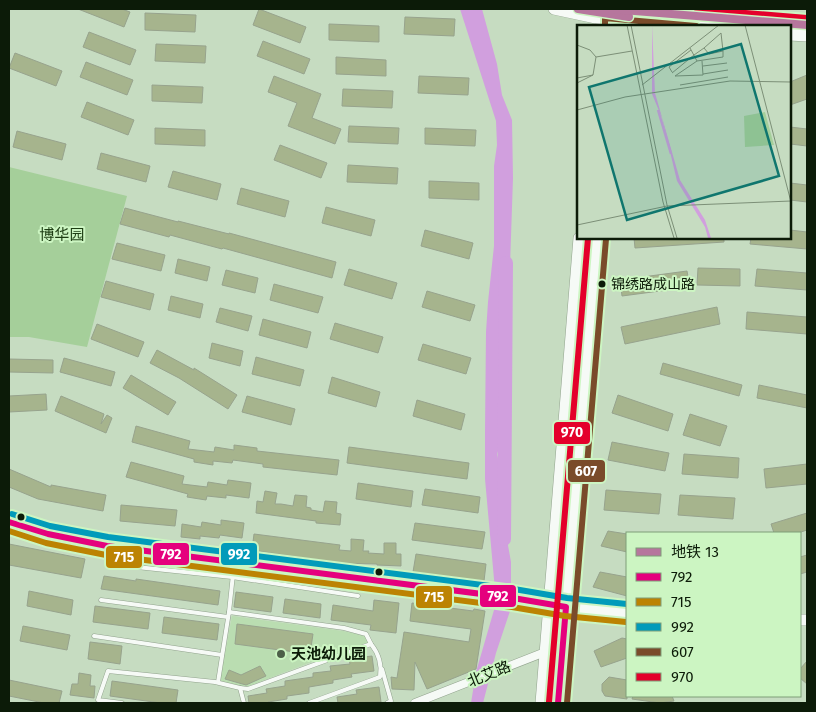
<svg xmlns="http://www.w3.org/2000/svg" width="816" height="712" font-family="'Fira Sans','Noto Sans SC',sans-serif">
<rect width="100%" height="100%" fill="#c6dcc1"/>
<path fill="#baddb1" d="M232,616l111,15 22,5 3,7 -62,21 -57,22h-9l-20,-5z"/>
<path fill="#a5cf9a" d="M9,167l118,29 -40,151 -58,-10h-20z"/>
<path fill="#d19fde" d="M460,9h22l15,55 5,31 10,25 1,58 -3,88 -4,13 -1,152 -8,23 7,31v38l7,39v26l-1,23 -14,42 -13,50h-12l5,-31 18,-62 1,-20 -10,-111v-48l1,-99 2,-30 6,-56v-80l3,-21 -1,-24z"/>
<g fill="none" stroke-linecap="round" stroke-linejoin="round">
<path stroke="#d19fde" stroke-width="14" d="M504,539l2,-276"/>
</g>
<g fill="#a6b48d" stroke="#97a38d">
<path d="M78,9h44l8,3 -6,15z"/>
<path d="M259,9l47,18 -6,16 -47,-18z"/>
<path d="M145,13l51,2 -1,17 -50,-2z"/>
<path d="M405,17l50,2 -1,17 -50,-2z"/>
<path d="M329,24l50,2v16l-50,-2z"/>
<path d="M89,32l47,18 -6,15 -47,-18z"/>
<path d="M263,41l47,18 -6,15 -47,-18z"/>
<path d="M156,44l50,2 -1,17 -50,-2z"/>
<path d="M15,53l47,18 -6,15 -47,-18z"/>
<path d="M336,57l50,3v16l-50,-2z"/>
<path d="M86,62l47,18 -6,15 -47,-18z"/>
<path d="M807,75v24l-17,6v-23z"/>
<path d="M274,76l47,18 -9,24 29,11 -6,15 -47,-18 9,-23 -29,-11z"/>
<path d="M419,76l50,2 -1,17 -50,-2z"/>
<path d="M152,85l51,2 -1,16 -50,-2z"/>
<path d="M343,89l50,2 -1,17 -50,-2z"/>
<path d="M87,102l47,18 -6,15 -47,-18z"/>
<path d="M349,126l50,2 -1,16 -50,-2z"/>
<path d="M790,127l17,2v17l-17,-2z"/>
<path d="M155,128l50,2v16l-50,-2z"/>
<path d="M425,128l51,2 -1,16 -50,-2z"/>
<path d="M17,131l49,13 -4,16 -49,-13z"/>
<path d="M280,145l47,18 -6,15 -47,-18z"/>
<path d="M101,153l49,13 -4,16 -49,-13z"/>
<path d="M348,165l50,3 -1,16 -50,-2z"/>
<path d="M173,171l48,13 -4,16 -49,-13z"/>
<path d="M429,181l50,2v17l-50,-2z"/>
<path d="M790,183l17,2v17l-17,-2z"/>
<path d="M241,188l48,13 -4,16 -48,-13z"/>
<path d="M326,207l49,13 -4,16 -49,-13z"/>
<path d="M125,208l53,14v-1l51,13v-1l107,29 -4,16 -109,-30 -1,1 -52,-14 -1,2 -49,-13z"/>
<path d="M425,230l48,13 -4,16 -48,-13z"/>
<path d="M790,230l17,2v17l-57,-5 1,-6h39z"/>
<path d="M634,238h90v4l-89,6z"/>
<path d="M117,243l48,12 -4,16 -49,-12z"/>
<path d="M178,259l32,8 -3,14 -32,-8z"/>
<path d="M698,268l42,1v17l-43,-1z"/>
<path d="M349,269l48,14 -5,16 -48,-14z"/>
<path d="M757,269l50,4v17l-52,-4z"/>
<path d="M226,270l32,8 -3,15 -33,-8z"/>
<path d="M687,271l3,16 -68,9 -2,-16z"/>
<path d="M106,281l48,13 -4,16 -49,-13z"/>
<path d="M274,284l49,13 -5,16 -48,-13z"/>
<path d="M427,291l48,14 -5,16 -48,-14z"/>
<path d="M171,296l32,8 -3,14 -32,-8z"/>
<path d="M717,307l3,17 -95,20 -4,-17z"/>
<path d="M220,308l32,8 -4,15 -32,-9z"/>
<path d="M747,312l60,5v17l-61,-5z"/>
<path d="M263,319l48,13 -4,16 -48,-13z"/>
<path d="M335,323l48,14 -5,16 -48,-14z"/>
<path d="M97,324l47,18 -6,15 -47,-18z"/>
<path d="M212,343l31,8 -3,15 -31,-8z"/>
<path d="M423,344l48,14 -5,16 -48,-14z"/>
<path d="M157,350l37,20v-2l43,27 -9,14 -49,-31 -29,-15z"/>
<path d="M256,357l48,13 -4,16 -48,-12z"/>
<path d="M64,358l51,14 -4,14 -51,-14z"/>
<path d="M9,359l44,1v13l-44,-1z"/>
<path d="M663,363l79,22 -3,11 -79,-22z"/>
<path d="M131,375l45,27 -8,13 -45,-27z"/>
<path d="M332,377l48,15 -4,15 -48,-14z"/>
<path d="M759,385l48,10v13l-50,-10z"/>
<path d="M46,394l1,16 -38,2v-16z"/>
<path d="M618,395l55,19 -5,17 -56,-18z"/>
<path d="M61,396l43,18 -3,10 6,-9 5,3 -6,15 -51,-22z"/>
<path d="M247,396l48,13 -4,16 -49,-13z"/>
<path d="M417,400l48,14 -4,16 -48,-14z"/>
<path d="M690,414l37,12 -7,20 -37,-11z"/>
<path d="M136,426l54,15 -2,8 26,3 1,-5 19,3v-5l23,3v3l82,9 -2,15 -74,-8v-3l-30,-4 -1,3 -19,-2v4l-19,-3v-3l-62,-17z"/>
<path d="M612,442l57,11 -4,18 -57,-11z"/>
<path d="M349,447l120,16 -2,16 -120,-16z"/>
<path d="M684,454l55,4 -1,20 -56,-4z"/>
<path d="M131,462l53,14 -2,8 25,3 1,-5 19,3 1,-5 23,3 -2,15 -23,-3v3l-19,-2 -1,4 -19,-3 1,-3 -62,-17z"/>
<path d="M807,464v20l-41,4 -2,-19z"/>
<path d="M9,469l42,18v-2l55,10 -3,16 -65,-12 -29,-12z"/>
<path d="M358,483l55,8 -2,16 -55,-8z"/>
<path d="M425,489l55,8 -2,16 -56,-8z"/>
<path d="M606,490l55,4 -2,20 -55,-4z"/>
<path d="M265,491l12,2 -2,11h6l12,2 2,-11 12,1 -1,11 5,1v2l12,2 2,-11 12,1 -1,11 5,1 -1,11 -24,-2v-2l-60,-8 1,-12 6,1z"/>
<path d="M680,495l55,3 -2,21 -55,-4z"/>
<path d="M121,505l56,5 -2,16 -55,-5z"/>
<path d="M807,513v17l-9,3h-24l-3,-9z"/>
<path d="M221,520l23,3 -2,15 -22,-3 -1,3 -19,-2v3l-19,-2 1,-13 19,3 1,-5 19,3z"/>
<path d="M415,523l70,9 -3,17 -70,-9z"/>
<path d="M608,531l19,3v18l-26,-6z"/>
<path d="M254,534l86,11 -1,5 12,1v-12l13,1 -1,11h6l-1,2 16,1v-11h12v11h5v12l-24,-1v-1l-40,-1 -85,-13z"/>
<path d="M9,544l76,15 -4,19 -72,-13z"/>
<path d="M416,554l70,10 -2,17 -71,-9z"/>
<path d="M807,555v17l-7,2v-17z"/>
<path d="M600,572l27,5v19l-34,-9z"/>
<path d="M104,576l32,5v-2l84,12 -2,14 -117,-16z"/>
<path d="M29,591l44,9 -2,15 -44,-9z"/>
<path d="M236,592l37,5 -2,15 -37,-5z"/>
<path d="M285,599l36,5 -1,14 -37,-5z"/>
<path d="M374,600l25,3 -3,30 -26,-3 1,-5 -40,-5 2,-15 40,6z"/>
<path d="M412,603l61,8 1,-2 11,2 -9,58 -49,20 -12,-27 -1,28 -22,-1 -1,-12 6,1 7,-46 65,10 2,-13 -61,-8z"/>
<path d="M95,606l55,7 -2,16 -55,-7z"/>
<path d="M164,617l55,7 -2,16 -55,-7z"/>
<path d="M237,624l76,10 -3,20 -75,-10z"/>
<path d="M23,626l47,9 -3,15 -47,-9z"/>
<path d="M622,638l5,1v19l-26,9 -7,-16z"/>
<path d="M90,642l32,4 -2,18 -32,-5z"/>
<path d="M372,656l2,15 -23,3 1,3 -19,3v3l-24,4v6l-22,3v3l-19,3 1,1h-20l-1,-7 19,-3 -1,-4 19,-3v-5l28,-4v-4l18,-2 -1,-5 20,-2 -1,-5z"/>
<path d="M807,661v23l-7,-6v-9z"/>
<path d="M260,666l6,10 -20,9 -21,-6 4,-9 12,5z"/>
<path d="M79,673l12,2 -1,11h5l-1,12 -24,-3 2,-11h6z"/>
<path d="M609,677l18,3v19l-22,-3 -3,-5v-7z"/>
<path d="M9,680l53,11 -3,12h-15l-35,-7z"/>
<path d="M112,681l66,9 -2,13h-15l-51,-7z"/>
<path d="M379,687l2,15 -43,1 -1,-6 20,-3 -1,-4z"/>
<path d="M633,696h39l2,5 -14,2 -28,-4z"/>
</g>
<g fill="none" stroke-linecap="round" stroke-linejoin="round">
<defs>
<g id="lane">
<path d="M108,564l124,13 126,19"/>
<path d="M101,600l127,17"/>
<path d="M229,612l5,-47"/>
<path d="M94,636l128,19"/>
<path d="M382,669l9,32 -4,2"/>
<path d="M218,682l11,-70 115,16 22,6 5,10 -123,45 -8,-1"/>
<path d="M122,703l-24,-3 10,-29 107,11 25,6 4,15"/>
<path d="M309,703l71,-26c2,-12 -1,-23 -9,-33"/>
</g>
<path id="street" d="M415,703l148,-58"/>
<g id="secondary">
<path d="M554,9l42,9 87,8"/>
<path d="M596,9l211,18"/>
<path d="M790,35l17,1"/>
<path d="M9,522l39,12 59,12 406,52 53,9 61,6"/>
<path d="M800,620h7"/>
<path d="M541,703l38,-465"/>
<path d="M558,703l39,-465"/>
</g>
</defs>
<use href="#lane" stroke="#91a28d" stroke-width="5"/>
<use href="#street" stroke="#91a28d" stroke-width="9"/>
<use href="#secondary" stroke="#91a28d" stroke-width="12"/>
<use href="#lane" stroke="#f6faf6" stroke-width="4"/>
<use href="#street" stroke="#f6faf6" stroke-width="8"/>
<use href="#secondary" stroke="#f6faf6" stroke-width="11"/>
<defs>
<path id="bus-1" d="M9,522l39,12 59,12 406,52 53,9 -8,96"/>
<path id="bus-2" d="M9,531l37,12 60,12 406,52 53,9 61,6"/>
<path id="bus-3" d="M12,514l38,12 58,11 406,52 53,9 60,6"/>
<g id="bus-4">
<path d="M605,26v-8l91,8"/>
<path d="M567,703l39,-464"/>
</g>
<g id="bus-5">
<path d="M697,9l110,9"/>
<path d="M549,702l39,-464"/>
</g>
</defs>
<use href="#bus-1" stroke="#ccf5c2" stroke-width="10"/>
<use href="#bus-2" stroke="#ccf5c2" stroke-width="10"/>
<use href="#bus-3" stroke="#ccf5c2" stroke-width="10"/>
<use href="#bus-4" stroke="#ccf5c2" stroke-width="10"/>
<use href="#bus-5" stroke="#ccf5c2" stroke-width="10"/>
<use href="#bus-1" stroke="#e5007d" stroke-width="6"/>
<use href="#bus-2" stroke="#bc8302" stroke-width="6"/>
<use href="#bus-3" stroke="#019bba" stroke-width="6"/>
<use href="#bus-4" stroke="#7a4b2a" stroke-width="6"/>
<use href="#bus-5" stroke="#e4002b" stroke-width="6"/>
<defs>
<g id="metro-1">
<path d="M578,9l51,8"/>
<path d="M610,9l197,16"/>
</g>
</defs>
<use href="#metro-1" stroke="#ccf5c2" stroke-width="11"/>
<use href="#metro-1" stroke="#b6769d" stroke-width="8"/>
</g>
<g fill="#0c1b08" stroke="#ccf5c2" stroke-width="2">
<circle cx="602" cy="284" r="4.5"/>
<circle cx="21" cy="517" r="4.5"/>
<circle cx="379" cy="572" r="4.5"/>
</g>
<circle fill="#4d5f49" stroke="#ccf5c2" stroke-width="2" cx="281" cy="654" r="5"/>
<g text-anchor="middle" dominant-baseline="central" stroke-width="4" stroke-linejoin="round" paint-order="stroke">
<g font-size="14" fill="#0c1b08" stroke="#ccf5c2" text-anchor="start">
<text x="611" y="284">锦绣路成山路</text>
</g>
<g font-size="15" fill="#1d3d13" stroke="#ccf5c2">
<text x="62" y="235">博华园</text>
</g>
<g font-size="15" font-weight="bold" fill="#0c1b08" stroke="#ccf5c2" text-anchor="start">
<text x="291" y="654">天池幼儿园</text>
</g>
<g font-size="15" fill="#0c1b08" stroke="#ccf5c2">
<text transform="translate(489 674) rotate(-22)">北艾路</text>
</g>
</g>
<g transform="translate(577 25)">
<rect width="214" height="214" fill="#c6dcc1"/>
<path d="M188,87l9,33 -29,2 -1,-31z" fill="#a5cf9a"/>
<path d="M75,0l3,68 25,87 25,40 6,18h-3l-3,-11 -28,-46 -15,-63 -10,-24z" fill="#d19fde"/>
<path fill="none" stroke="#d19fde" stroke-width="2.5" d="M81,85l13,44"/>
<path fill="none" stroke="#7c8f77" stroke-width="1" d="M50,0l36,177 11,36M54,0l36,180 10,33M168,0l46,177M0,20l13,5 6,7M113,23l7,13 26,-4v-6l-14,3 -5,-6 -10,7M127,23l17,-15 2,18M120,36l-22,15 28,-1 -1,-14M126,41l24,-3M95,47l-3,-5 22,-17M95,48l22,-18M126,49l25,-4M0,53l16,-3 3,-18 36,-6M0,58l16,-8M65,60l77,-60M103,60l48,-8M0,85l48,-13 105,-16 61,1M0,200l90,-19 124,-5"/>
<path fill="#0f766e" fill-opacity="0.15" stroke="#0f766e" stroke-width="2.5" d="M164,19l38,132 -152,44 -38,-133z"/>
<rect width="214" height="214" fill="none" stroke="#0c1b08" stroke-width="2.5"/>
</g>
<g stroke="#ccf5c2" stroke-width="2">
<rect x="553" y="421" width="38" height="24" rx="5" fill="#e4002b"/>
<rect x="567" y="459" width="39" height="24" rx="5" fill="#7a4b2a"/>
<rect x="220" y="542" width="38" height="24" rx="5" fill="#019bba"/>
<rect x="152" y="542" width="38" height="24" rx="5" fill="#e5007d"/>
<rect x="105" y="545" width="38" height="24" rx="5" fill="#bc8302"/>
<rect x="479" y="584" width="38" height="24" rx="5" fill="#e5007d"/>
<rect x="415" y="585" width="38" height="24" rx="5" fill="#bc8302"/>
</g>
<g font-size="14" text-anchor="middle" font-weight="bold" fill="#fff">
<text x="572" y="437">970</text>
<text x="586" y="476">607</text>
<text x="239" y="559">992</text>
<text x="171" y="559">792</text>
<text x="124" y="562">715</text>
<text x="498" y="601">792</text>
<text x="434" y="602">715</text>
</g>
<rect width="816" height="712" fill="none" stroke="#0c1b08" stroke-width="20"/>
<rect x="626" y="532" width="175" height="165" fill="#ccf5c2" stroke="#7f9e78"/>
<rect x="636" y="548" width="25" height="8" fill="#b6769d" stroke="#7f9e78"/>
<text x="671" y="557" font-size="15" fill="#0c1b08">地铁 13</text>
<rect x="636" y="573" width="25" height="8" fill="#e5007d" stroke="#7f9e78"/>
<text x="671" y="582" font-size="15" fill="#0c1b08">792</text>
<rect x="636" y="598" width="25" height="8" fill="#bc8302" stroke="#7f9e78"/>
<text x="671" y="607" font-size="15" fill="#0c1b08">715</text>
<rect x="636" y="623" width="25" height="8" fill="#019bba" stroke="#7f9e78"/>
<text x="671" y="632" font-size="15" fill="#0c1b08">992</text>
<rect x="636" y="648" width="25" height="8" fill="#7a4b2a" stroke="#7f9e78"/>
<text x="671" y="657" font-size="15" fill="#0c1b08">607</text>
<rect x="636" y="673" width="25" height="8" fill="#e4002b" stroke="#7f9e78"/>
<text x="671" y="682" font-size="15" fill="#0c1b08">970</text>
</svg>
